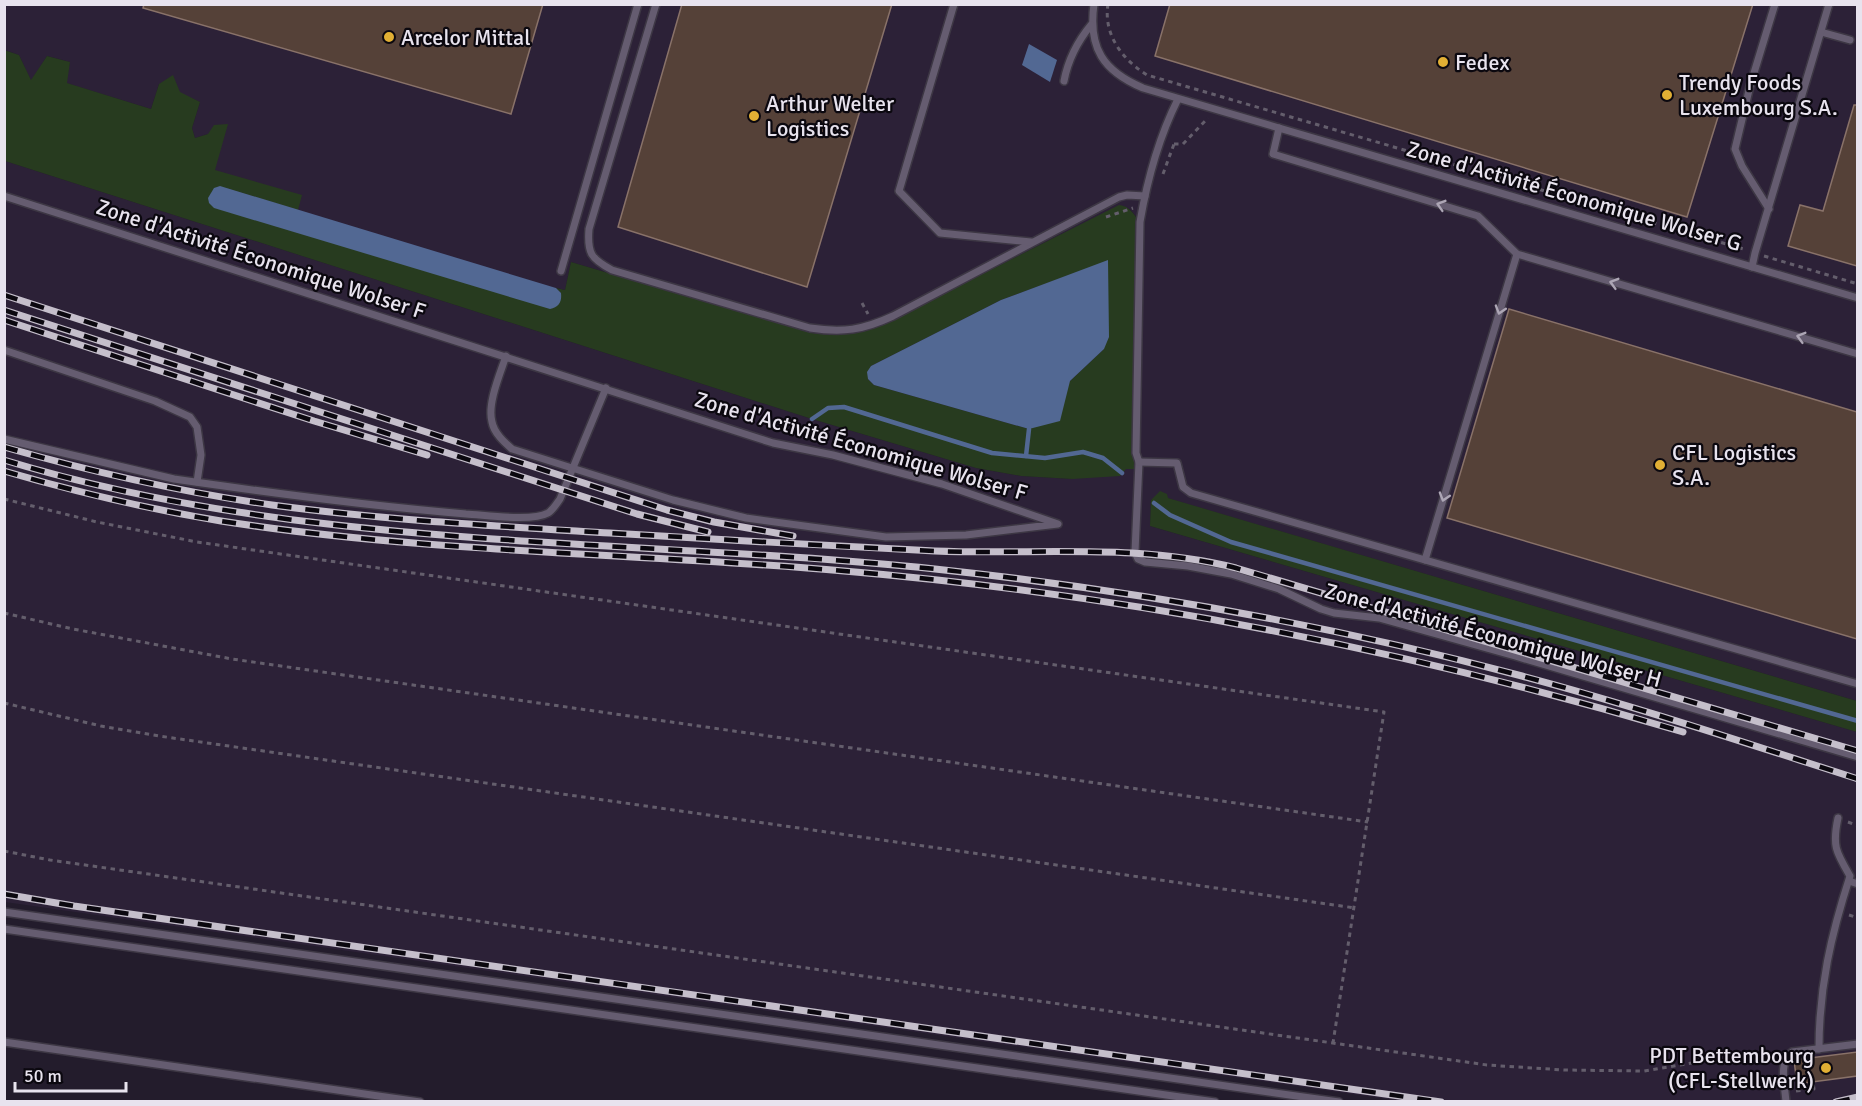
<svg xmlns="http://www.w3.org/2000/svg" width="1862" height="1106" font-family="Signika,sans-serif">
<rect width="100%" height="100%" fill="#231c2c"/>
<path fill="#2c2137" d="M5,5h1852v696l-690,-203 -16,2 -1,26 707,206v369h-456l-1396,-199v-741l807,258 164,49 45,8 51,3 68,-257 -10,-13 -255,119 -22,6 -22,1 -20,-2 -240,-71 -6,28 -351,-82 1,-38 -7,-36 -13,4 -3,-10 8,-26 -41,-18 -8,25 -85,-26 4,-21 -23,-6 -16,25 -12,-26 -14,-5z"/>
<g fill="#273b1f" fill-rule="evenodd">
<path d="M4,50l15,5 12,25 16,-24 23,6 -3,21 84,26 8,-25 14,-9 7,17 20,10 -8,26 3,10 13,-4 6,-9 14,-1 -13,46 87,25 -4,15 -78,-24 341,107 -5,-5 9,2 6,-28 240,71c23,3 42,1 64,-5l244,-123c11,1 15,10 21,17l-1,247h-13l-6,7 -48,3 -51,-3 -45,-8 -164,-49 -807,-258zM1108,261l-4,88 -34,32 -41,48 -155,-44 -6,-6 3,-13 130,-66z"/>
<path d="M1160,491l7,3 1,4 689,203v31l-707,-206 1,-26z"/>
</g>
<g fill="#526893">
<path d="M1029,44l28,16 -7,22 -28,-17z"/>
<path d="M220,186l336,102 5,5c1,9 -2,14 -11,16l-336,-101 -5,-5 -1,-5 6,-10z"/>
<path d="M1108,260l1,77 -5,12 -34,32 -10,40 -31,8 -155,-44 -6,-6 -1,-7 4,-6 130,-66z"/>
</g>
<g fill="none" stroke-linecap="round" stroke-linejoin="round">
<g stroke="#526893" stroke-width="4.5">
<path d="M812,419l16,-11 16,-1 148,46 53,5 38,-6 20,6 19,15"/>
<path d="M1026,456l3,-27"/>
<path d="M1154,503l16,12 61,27 627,179"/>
</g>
</g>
<g fill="#554138" stroke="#897269" stroke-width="1.5">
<path d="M144,4h399l-32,110 -368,-106z"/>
<path d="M682,4h210l-85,283 -189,-60z"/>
<path d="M1170,4h583l-66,213 -532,-161z"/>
<path d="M1854,105h3v161l-69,-20 12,-41 23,6z"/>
<path d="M1509,309l348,103v227l-410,-121z"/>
<path d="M1857,1052v24l-60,8 -3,-24z"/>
</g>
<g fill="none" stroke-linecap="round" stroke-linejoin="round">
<defs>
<g id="service">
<path d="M656,4l-67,225c-2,24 2,30 23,41l198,58c33,5 53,2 83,-12l226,-119 8,-2 18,1"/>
<path d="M954,4l-55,187 41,42 91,9"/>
<path d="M1094,4c-6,44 9,67 49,84l715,210"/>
<path d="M1821,32l29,8"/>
<path d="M1064,81c4,-21 13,-39 27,-56"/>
<path d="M1178,99c-19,38 -31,82 -38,123l-4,231 3,9 -4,90 3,7 7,3 43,4 43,8 48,15 42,20 13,4 45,5 136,38 343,101"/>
<path d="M1279,128l-6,26 205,62 39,38 341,100"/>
<path d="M4,196l769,247 60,12 109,29 116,40 -92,11 -80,2 -140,-19 -73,-18 -161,-51c-8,-7 -18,-16 -20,-27 -5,-18 8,-48 14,-66"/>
<path d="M1769,209l-27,-43 -7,-17 15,-63 25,-82"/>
<path d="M1752,267l3,-14 74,-249"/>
<path d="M561,271l77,-267"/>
<path d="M4,350l151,51 35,16 7,10 4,28 -4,27"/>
<path d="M4,439l170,40c97,14 194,27 292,35 20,1 66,8 82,-1 5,-3 9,-10 12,-14l46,-111"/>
<path d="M1139,462l38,1 6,24 8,6 667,191"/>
<path d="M1425,560l92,-306"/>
<path d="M1849,881l9,3"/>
<path d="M4,912l1335,190"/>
<path d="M4,929l1211,173"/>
<path d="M4,1042l416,60"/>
<path d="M1819,1049c0,-62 12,-114 31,-173 -14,-24 -18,-30 -12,-58"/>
<path d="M1786,1102c-1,-16 -8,-40 6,-50l66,-8"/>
</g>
</defs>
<use href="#service" stroke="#3d3744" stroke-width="10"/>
<g stroke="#645e6c" stroke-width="3" stroke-dasharray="4.5 4.5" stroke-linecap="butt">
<path d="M1108,4c-5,31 15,56 39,71l600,175"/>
<path d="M1174,144h9l25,-26"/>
<path d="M1163,174l11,-30"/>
<path d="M1106,217l27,-9"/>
<path d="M1764,256l94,28"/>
<path d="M862,303l6,11"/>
<path d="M4,499l93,23 100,20 1187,170 -51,331"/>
<path d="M4,613l69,16 159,30 1136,163"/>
<path d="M4,703l97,23 58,10 1196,172"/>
<path d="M1848,822l10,4"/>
<path d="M4,851l46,9 1437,205 77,5 80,1 59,-10 75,-4"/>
<path d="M1849,915l9,3"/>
<path d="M1796,1091l18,-2 -1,-7"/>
</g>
<use href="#service" stroke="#655c70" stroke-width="7"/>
<defs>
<g id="rail">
<path d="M4,295l663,215 47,12 79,14"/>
<path d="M4,310l633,204 71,18"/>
<path d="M4,320l310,101 113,34"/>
<path d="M4,447c88,25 177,45 268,58 112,15 225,21 338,28 108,6 217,13 325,18 101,4 202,-8 301,17l622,183"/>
<path d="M4,460c302,92 620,77 931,109 198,21 395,56 587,107 113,30 224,67 336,103"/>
<path d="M4,471c72,21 144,38 217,50 206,32 416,32 623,50 285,24 565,79 839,161"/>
<path d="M4,894l70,12 1367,196"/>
<path d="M1836,1102l22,-5"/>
</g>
</defs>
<use href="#rail" stroke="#c5bfcb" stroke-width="7"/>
<use href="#rail" stroke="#0b080f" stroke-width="4.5" stroke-dasharray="14" stroke-linecap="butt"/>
</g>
<defs><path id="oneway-chevron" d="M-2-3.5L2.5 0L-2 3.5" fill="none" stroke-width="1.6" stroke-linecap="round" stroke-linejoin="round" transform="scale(1.5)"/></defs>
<g stroke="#ada6b5">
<use href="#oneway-chevron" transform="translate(1441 205) rotate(-163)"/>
<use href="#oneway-chevron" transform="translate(1614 283) rotate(-164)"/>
<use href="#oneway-chevron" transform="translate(1500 310) rotate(107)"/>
<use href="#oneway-chevron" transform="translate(1801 337) rotate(-164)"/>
<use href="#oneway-chevron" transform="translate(1444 497) rotate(107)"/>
</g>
<g fill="#e1af34" stroke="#0b080f" stroke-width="2">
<circle cx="389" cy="37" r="6"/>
<circle cx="1443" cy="62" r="6"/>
<circle cx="1667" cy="95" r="6"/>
<circle cx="754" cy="116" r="6"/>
<circle cx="1660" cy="465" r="6"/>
<circle cx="1826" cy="1068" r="6"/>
</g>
<g text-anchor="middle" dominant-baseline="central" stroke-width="4.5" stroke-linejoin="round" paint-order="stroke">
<g font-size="22" fill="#e8e3ee" stroke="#0b080f" text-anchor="start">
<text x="401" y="37">Arcelor Mittal</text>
<text x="1455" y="62">Fedex</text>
<text x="1679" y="82">Trendy Foods<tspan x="1679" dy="25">Luxembourg S.A.</tspan></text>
<text x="766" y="103">Arthur Welter<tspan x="766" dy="25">Logistics</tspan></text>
<text x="1672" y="452">CFL Logistics<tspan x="1672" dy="25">S.A.</tspan></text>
<text x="1814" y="1055" text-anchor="end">PDT Bettembourg<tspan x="1814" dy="25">(CFL-Stellwerk)</tspan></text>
</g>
<g font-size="22" fill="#e8e3ee" stroke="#0b080f">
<text transform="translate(1574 196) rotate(16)">Zone d'Activité Économique Wolser G</text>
<text transform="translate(261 259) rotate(18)">Zone d'Activité Économique Wolser F</text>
<text transform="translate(861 446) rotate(16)">Zone d'Activité Économique Wolser F</text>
<text transform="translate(1493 635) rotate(15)">Zone d'Activité Économique Wolser H</text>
</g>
</g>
<rect width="1862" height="1106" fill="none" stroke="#e8e3ee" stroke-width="12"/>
<path d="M15 1082v9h111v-9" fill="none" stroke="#e8e3ee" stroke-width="3"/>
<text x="24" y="1082" font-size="18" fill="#e8e3ee" stroke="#0b080f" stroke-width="4.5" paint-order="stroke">50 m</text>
</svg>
